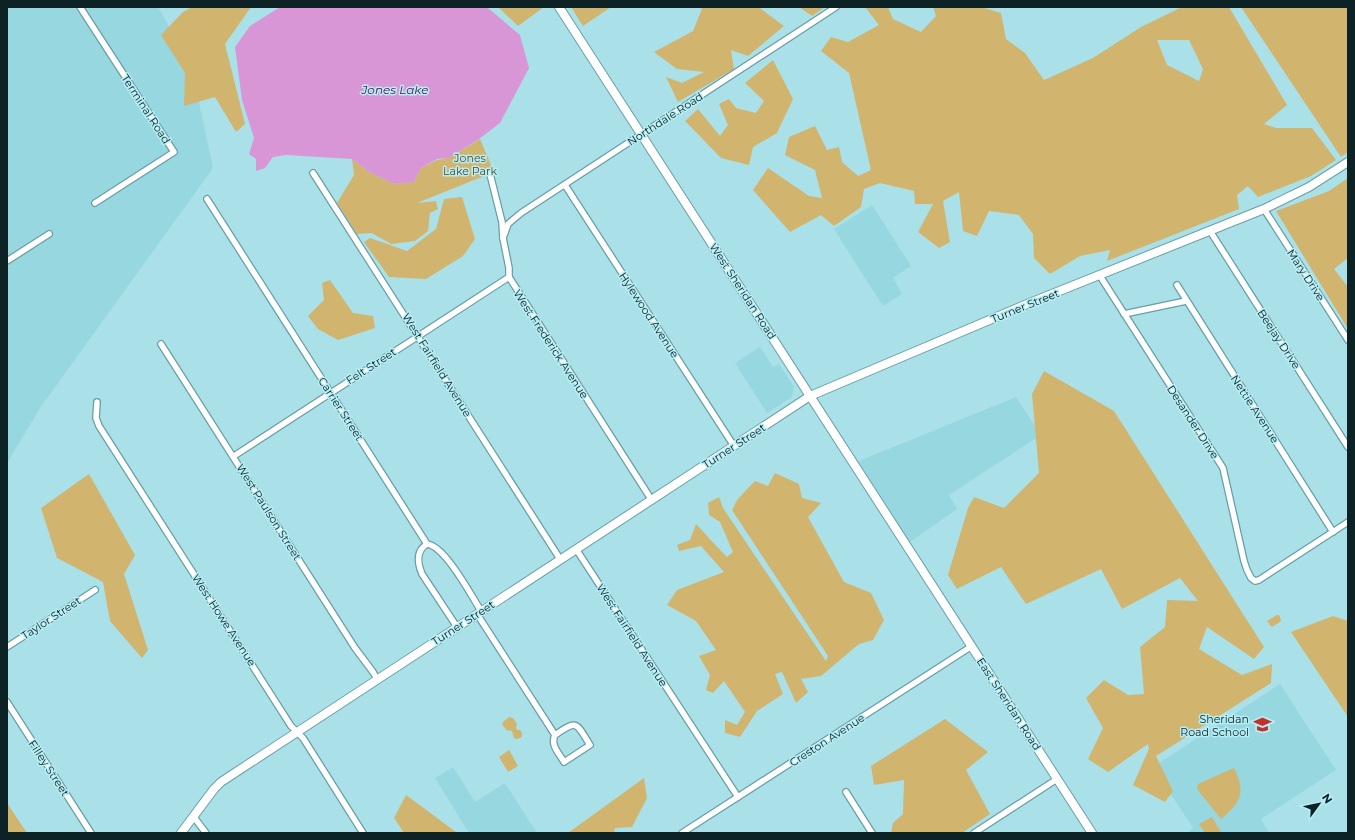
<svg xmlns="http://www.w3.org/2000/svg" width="1355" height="840" font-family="Montserrat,sans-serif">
<rect width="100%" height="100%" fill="#aae1e9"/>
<g fill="#96d7e0">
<path d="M7,7h151l33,58 22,103 -173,240 -33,55z"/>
<path d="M872,205l39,61 -18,12 9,16 -19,12 -49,-77z"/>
<path d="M760,347l13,20 6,-3 15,23 -2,10 -25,16 -32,-50z"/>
<path d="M1016,397l25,38 -92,60 8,14 -47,33 -51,-80 5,-3z"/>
<path d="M1280,684l56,86 -75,49 8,14h-82l6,-5 -40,-61z"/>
<path d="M453,767l22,35 30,-19 32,50h-68l-34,-55z"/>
</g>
<g fill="#d1b46e" fill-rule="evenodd">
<path d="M192,7h59l-26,37 20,80 -9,8 -21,-35 -31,9 1,-33 -24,-38 22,-23z"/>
<path d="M498,7h46l-26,19z"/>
<path d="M571,7h40l-28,19z"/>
<path d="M700,7h60l1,2 23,17 -36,30 -17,-6 3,19 -56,33 -12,-25 16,6 22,-11 -27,-3 -23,-17 39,-21 9,-22z"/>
<path d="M799,7h26l-13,9z"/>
<path d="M865,7h23l5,12 28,13 15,-16 -3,-9h48l20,6 5,26 19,14 19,27 49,-22 48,-31 41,-20h47l58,98 -23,19 12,4h36l24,32 -25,16 -53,21 -10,-11 -11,9 2,14 -132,52 3,-11 -30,6 -30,18 -16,-16 -1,-24 -14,-19 -30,-4 -12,25 -14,-5 -4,-39 -16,9 7,41 -11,6 -21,-16 15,-28h-18l-1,-13 -34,-8 -16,6 -3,18 -27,19 -13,-11 -31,17 -37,-42 15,-22 41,28 13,2 -7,-28 -30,-15 4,-18 26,-11 12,24 12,-3 3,15 16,14 13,-6 -22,-97 -28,-22 10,-14 17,5 31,-17zM1157,40h32l14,29 -4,12 -32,-16z"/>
<path d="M1241,7h107v145l-7,5z"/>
<path d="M773,60l20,39 -16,34 -24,14 -4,18 -28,-7 -36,-37 13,-12 22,27 8,-11 -9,-21 10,-5 7,9 20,5 8,-12 -19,-18z"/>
<path d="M480,139l14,33 -77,31 19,-2 2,8 -8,4 -2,18 -13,10 -24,3 -19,-11 -15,1 -20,-31 17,-28 -2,-16 17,13 25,12 20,-2 7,-14 16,-8 12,-2z"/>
<path d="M1348,178v80l-14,11 14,18v42l-72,-118 53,-20z"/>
<path d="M462,197l13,42 -12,17 -37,23 -37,-2 -25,-35 6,-4 37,13 29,-22 8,-30z"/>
<path d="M330,280l23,33 20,3 2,12 -37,12 -20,-11 -10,-13 16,-16 -2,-17z"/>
<path d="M1044,371l70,40 150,236 -10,12 -47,-32 -8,22 43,26 30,-11 -1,19 -115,73 17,35 -8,11 -32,-17 16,-36 -1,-5 -40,28 -20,-13 15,-31 -17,-30 18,-18 24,15 16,-1 -4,-47 25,-20 2,-27 31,1 -18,-23 -58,31 -21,-40 -75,35 -25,-37 -44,22 -9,-14 20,-67 6,-11 30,11 35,-35 -7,-79z"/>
<path d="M775,473l24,11 3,14 19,5 -13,14 36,65 27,11 13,27 -11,20 -14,4 -38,32 -20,3 7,13 -12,11 -14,-31 -7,2 8,20 -26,17 -17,26 -15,-4v-13l12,5 8,-13 -21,-31 -11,12 -7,-3 4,-15 -11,-19 17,-6 -20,-29 -29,-16 10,-15 47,-18 -23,-26 -22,5 -2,-6 13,-5 6,-16 24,26 7,7 6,-5 -13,-30 -11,-7 -1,-12 11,-6 4,11 103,153 2,-5 -96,-146 5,-10 18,-19 13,5z"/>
<path d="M89,474l46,81 -11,19 24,76 -6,8 -32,-37 -7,-39 -46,-24 -16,-50z"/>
<path d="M1277,615h2l2,5 -1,2 -8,5 -5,-6z"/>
<path d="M1333,616l15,5v96l-57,-85z"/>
<path d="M509,717l4,1 4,6 -1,4 1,2h3l2,3v4l-5,2 -3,-1 -2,-7 -6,-1 -4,-6 1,-2z"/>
<path d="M945,719l43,33 -22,18 24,44 -28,19h-71l2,-10 10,-9 1,-34 -30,5 -3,-19z"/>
<path d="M509,750l9,16 -10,6 -9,-15z"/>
<path d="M1234,768c12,25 7,34 -13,51l-24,-30 1,-5z"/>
<path d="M644,778l3,20 -15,29 -17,1 -1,5h-46z"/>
<path d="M406,795l50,37 1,1h-53l-10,-15z"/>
<path d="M7,803l20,30h-20z"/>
<path d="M1212,817l9,15 -2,1h-14l-6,-9z"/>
</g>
<path fill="#d996d6" d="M280,7h204l4,1 32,27 9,33 -29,55 -21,16 -30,19 -12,1 -16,9 -7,14 -20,2 -25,-12 -17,-13 -66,-4 -13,2 -8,11 -9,3v-12l-7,-5 5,-16 -12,-38 -7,-53 15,-21z"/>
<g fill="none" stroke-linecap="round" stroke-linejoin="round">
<defs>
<g id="street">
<path d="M80,7l94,145 -79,51"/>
<path d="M313,173l247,386"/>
<path d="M490,174l12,48 1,16 6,30v9l142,222"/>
<path d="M565,185l169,261"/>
<path d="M207,199l220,345c18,2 44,51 54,67"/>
<path d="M1264,209l84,131"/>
<path d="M1210,231l138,216"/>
<path d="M503,238l5,-14 13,-11 315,-206"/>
<path d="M7,261l42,-27"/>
<path d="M1100,276l123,192 21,93 3,9 4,8 4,3 4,-1 89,-58"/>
<path d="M1177,285l156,247"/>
<path d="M1124,314l62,-13"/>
<path d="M161,344l194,304 18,24 4,7"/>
<path d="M97,402l-1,16 3,8 192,300 12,12 60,95"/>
<path d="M234,456l275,-179"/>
<path d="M427,544c-11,7 -10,18 -5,30l35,53"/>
<path d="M576,549l162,248"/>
<path d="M477,614l78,121c-5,10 4,18 9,27l26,-17c-14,-22 -12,-26 -35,-10"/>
<path d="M7,647l88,-57"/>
<path d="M7,702l84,131"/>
<path d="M846,792l26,41"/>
<path d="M193,816l13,17"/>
<path d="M682,833l290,-187"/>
<path d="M974,833l83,-54"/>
</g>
<g id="secondary">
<path d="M559,7l533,826"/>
<path d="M181,833l33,-44 7,-7 589,-386 217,-92 237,-95 45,-22 39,-25"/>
</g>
</defs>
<use href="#street" stroke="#6a9ea6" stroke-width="8"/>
<use href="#secondary" stroke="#6a9ea6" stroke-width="10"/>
<use href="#street" stroke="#fff" stroke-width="5.5"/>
<use href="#secondary" stroke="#fff" stroke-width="8"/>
</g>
<defs>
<symbol id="school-bare" viewBox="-9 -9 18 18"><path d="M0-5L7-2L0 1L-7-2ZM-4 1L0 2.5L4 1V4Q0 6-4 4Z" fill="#c0322b" stroke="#b7eef6" stroke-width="2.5" paint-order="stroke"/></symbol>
</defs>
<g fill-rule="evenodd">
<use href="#school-bare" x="1250" y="712" width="25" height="25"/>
</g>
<g text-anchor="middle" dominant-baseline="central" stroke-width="3" stroke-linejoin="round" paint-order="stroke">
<g font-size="11" fill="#0c2225" stroke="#b7eef6">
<text transform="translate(146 109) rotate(57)">Terminal Road</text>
<text transform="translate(665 119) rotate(-33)">Northdale Road</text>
<text transform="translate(1306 275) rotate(57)">Mary Drive</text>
<text transform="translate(743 291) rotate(57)">West Sheridan Road</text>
<text transform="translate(1025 306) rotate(-22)">Turner Street</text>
<text transform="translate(649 315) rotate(57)">Hylewood Avenue</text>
<text transform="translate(1279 339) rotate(57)">Beejay Drive</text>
<text transform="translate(551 344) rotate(57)">West Frederick Avenue</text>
<text transform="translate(437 365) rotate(58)">West Fairfield Avenue</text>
<text transform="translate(371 366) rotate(-33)">Felt Street</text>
<text transform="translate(341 409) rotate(57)">Carrier Street</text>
<text transform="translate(1255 409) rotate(57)">Nettie Avenue</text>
<text transform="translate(1193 422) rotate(57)">Desander Drive</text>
<text transform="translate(734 446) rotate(-33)">Turner Street</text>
<text transform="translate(269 512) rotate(58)">West Paulson Street</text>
<text transform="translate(51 618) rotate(-33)">Taylor Street</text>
<text transform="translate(224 620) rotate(57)">West Howe Avenue</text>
<text transform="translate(463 623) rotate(-33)">Turner Street</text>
<text transform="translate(632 635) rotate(57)">West Fairfield Avenue</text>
<text transform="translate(1009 704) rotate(57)">East Sheridan Road</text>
<text transform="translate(827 740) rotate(-33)">Creston Avenue</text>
<text transform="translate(49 768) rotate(57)">Filley Street</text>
</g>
<g font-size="11" fill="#574721" stroke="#b7eef6">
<text x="470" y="158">Jones<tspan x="470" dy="13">Lake Park</tspan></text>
</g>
<g font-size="11" fill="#0c2225" stroke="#b7eef6" text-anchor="end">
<text x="1249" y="719">Sheridan<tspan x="1249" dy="13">Road School</tspan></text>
</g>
<g font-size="12" font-style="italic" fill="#4d114d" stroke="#b7eef6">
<text x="395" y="89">Jones Lake</text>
</g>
</g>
<rect width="1355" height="840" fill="none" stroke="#0c2225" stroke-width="16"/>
<g transform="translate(1319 804) rotate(57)" stroke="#b7eef6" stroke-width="3" paint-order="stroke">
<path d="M0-3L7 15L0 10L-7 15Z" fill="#0c2225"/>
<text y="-6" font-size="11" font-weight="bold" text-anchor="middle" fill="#0c2225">N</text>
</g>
</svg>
